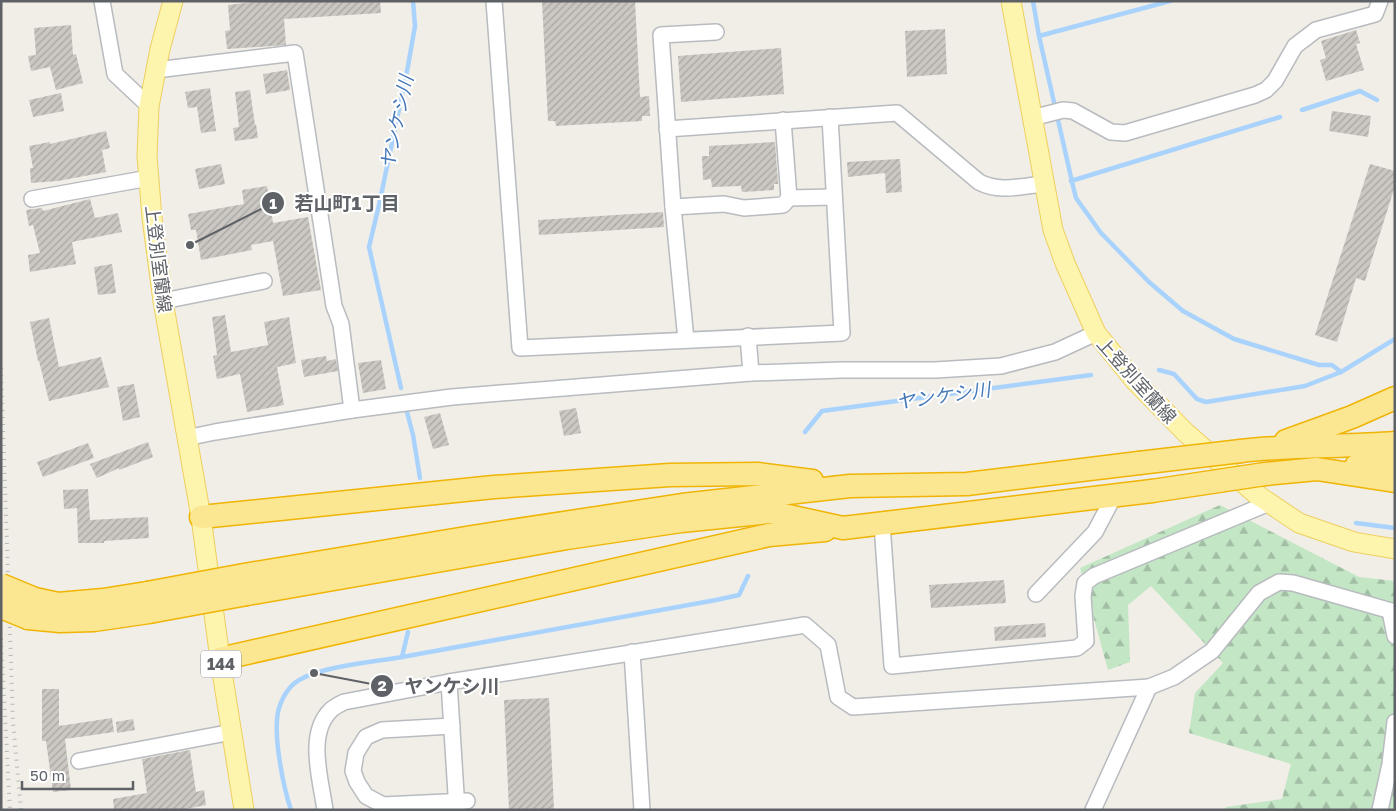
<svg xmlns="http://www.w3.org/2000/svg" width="1396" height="811" font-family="'Golos Text','Noto Sans JP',sans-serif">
<defs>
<pattern id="forest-firs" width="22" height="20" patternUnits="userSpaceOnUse" patternTransform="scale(1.25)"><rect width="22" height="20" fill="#c3e6c5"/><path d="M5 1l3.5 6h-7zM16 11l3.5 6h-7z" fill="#a2bea4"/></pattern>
<pattern id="building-hatch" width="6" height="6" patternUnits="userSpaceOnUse" patternTransform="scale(1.25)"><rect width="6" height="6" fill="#cbc8c3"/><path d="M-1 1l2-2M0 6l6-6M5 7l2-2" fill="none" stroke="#a8a6a2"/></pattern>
</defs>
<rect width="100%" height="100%" fill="#f0eee6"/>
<path fill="url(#forest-firs)" d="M1220,505l139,72 36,4v229h-170l1,-3 56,-8 9,-35 -102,-31 6,-40 28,-30 -72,-77 -23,19 2,57 -22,8 -28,-102z"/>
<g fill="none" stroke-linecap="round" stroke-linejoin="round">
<g stroke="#a9d3fd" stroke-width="4.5">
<path d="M1033,1l6,35 34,150 3,12 25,35 48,49 34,29 51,28 85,26h13l9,7"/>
<path d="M1039,36l131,-35"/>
<path d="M1302,110l58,-19 17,9"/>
<path d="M1071,181l209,-64"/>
<path d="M1159,370l15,4 23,25 9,3 99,-16 36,-14 54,-33"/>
<path d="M401,388l-32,-141 10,-42 29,-139 7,-40 -2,-25"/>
<path d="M407,412l6,23 7,43"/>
<path d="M805,432l17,-21 269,-36"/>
<path d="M1356,523l39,5"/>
<path d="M402,657l314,-57 23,-5 9,-19"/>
<path d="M291,810c-8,-24 -19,-78 -12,-102 4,-12 10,-23 22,-29 24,-13 73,-17 101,-22l6,-25"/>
</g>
</g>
<g fill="url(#building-hatch)">
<path d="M263,1h117l1,12 -97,6 2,26 -59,4 -2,-18 5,-1 -2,-25z"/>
<path d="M542,1h93l5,96 9,-1 1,20h-8v5l-86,5 -1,-5h-7z"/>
<path d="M71,25l2,30 3,-1 7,29 -27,7 -6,-23 -19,4 -3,-15 8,-1 -2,-27z"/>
<path d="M945,29l2,45 -40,3 -2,-46z"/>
<path d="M1356,30l4,13 -4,1 8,26 -38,11 -6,-21 6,-2 -5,-17z"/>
<path d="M781,48l3,46 -103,8 -3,-46z"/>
<path d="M287,70l3,20 -24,4 -3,-20z"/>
<path d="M210,88l6,43 -15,2 -4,-26 -9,1 -3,-16z"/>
<path d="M250,90l5,35 1,-1 2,14 -23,3 -2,-13 6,-1 -4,-35z"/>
<path d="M61,93l3,18 -31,6 -4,-17z"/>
<path d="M1332,111l39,5 -3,21 -39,-6z"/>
<path d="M106,131l4,17 -8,2 4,22 -48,9 -27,2 -1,-15h3l-4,-22 21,-4v2z"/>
<path d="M775,142l3,42h-4v6l-32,2 -1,-6 -29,1 -1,-8 -8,1 -1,-24h7v-10z"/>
<path d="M900,159l2,33 -16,1 -1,-20 -37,4 -1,-15z"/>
<path d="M221,164l4,20 -26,5 -4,-20z"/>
<path d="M1370,164l25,7v15l-30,95 -9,-3 -19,64 -22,-7z"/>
<path d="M267,186l6,37 35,-6 13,73 -38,6 -10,-55 -22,4 1,5 -51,10 -5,-30h-5l-3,-16 56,-10 -2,-14z"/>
<path d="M90,199l5,19 23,-5 4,19 -50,10 4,22 -46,8 -2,-17 12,-2 -7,-28 -4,1 -3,-16 16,-2 1,3z"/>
<path d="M663,212l1,15 -125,8 -1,-15z"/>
<path d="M112,264l4,29 -18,2 -4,-28z"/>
<path d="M225,315l6,37 37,-7 -4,-23 25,-5 7,46 -19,4 7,38 -37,7 -7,-38 -23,5 -4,-23 4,-1 -5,-38z"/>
<path d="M49,318l10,49 42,-10 8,30 -60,14 -10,-40h-1l-8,-39z"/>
<path d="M326,356l1,5 9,-2 2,12 -34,6 -3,-17z"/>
<path d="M381,360l5,29 -23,4 -5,-30z"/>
<path d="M134,384l6,33 -17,4 -6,-34z"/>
<path d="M576,408l5,25 -17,3 -5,-25z"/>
<path d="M440,413l9,32 -16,4 -9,-32z"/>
<path d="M148,442l5,15 -34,13v-2l-22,10 -7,-14z"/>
<path d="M88,443l6,15 -51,19 -6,-15z"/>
<path d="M88,489l2,31 58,-3 1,21 -45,3v2h-26l-1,-35 -13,1 -1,-19z"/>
<path d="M1004,580l2,23 -75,5 -2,-23z"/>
<path d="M1045,623l1,14 -51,4 -1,-14z"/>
<path d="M42,689h17v37l53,-8 2,14 -49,7 6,51 -18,2 -7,-51h-4z"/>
<path d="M549,698l5,112h-45l-5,-110z"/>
<path d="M133,719l2,11 -18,3 -1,-11z"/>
<path d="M190,750l6,42 8,-2 2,15 -25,5h-67l-1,-11 34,-6 -5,-34z"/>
</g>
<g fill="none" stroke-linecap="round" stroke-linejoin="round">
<defs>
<g id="minor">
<path d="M102,1l13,73 34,32"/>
<path d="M494,1l26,347 322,-15 -12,-216"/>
<path d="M156,70l139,-17 39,253 7,18 11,86"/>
<path d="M1032,118l31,-8 10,1 38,21 14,1 130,-38 11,-5 9,-9 20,-35 21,-16 59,-16 5,-13"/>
<path d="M783,120l6,78"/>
<path d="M667,129l230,-16 82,69c21,11 42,4 64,2"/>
<path d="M32,199l117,-21"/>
<path d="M673,207l51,-3 20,4 39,-3 6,-7 45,-1"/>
<path d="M163,301l101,-20"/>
<path d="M748,336l3,37"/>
<path d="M686,340l-13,-133 -12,-172 55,-3"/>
<path d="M186,438l29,-6 137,-22 100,-13 299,-24 91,-3h93l66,-4 54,-14 41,-19"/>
<path d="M882,524l10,142 185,-18 9,-7 -3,-45 2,-13 9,-7 175,-73"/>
<path d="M1036,594l59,-62 19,-36"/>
<path d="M1390,611l5,25"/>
<path d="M632,652l10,158"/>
<path d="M449,682l8,128"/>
<path d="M452,726l-70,4 -16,7 -10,16 -3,18 4,11 9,14 17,9 84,-4"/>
<path d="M79,761l153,-29"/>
<path d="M325,810c-4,-30 -19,-76 6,-100 3,-3 9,-6 13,-8l105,-20 356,-57 23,20 10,52 15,10 296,-20"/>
<path d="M1093,810l56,-123 25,-10 38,-26 47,-58 20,-11 14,1 102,29"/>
<path d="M1380,810l10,-46 5,-42"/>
</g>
<g id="major">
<path d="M173,1l-13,48 -11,57 -2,50 5,62 11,83 38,216 19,142 24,151"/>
<path d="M1011,1l42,229 12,33 31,70 39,48 51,52 70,61 43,29 55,19 41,7"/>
</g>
<g id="highway">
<path d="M1286,441l66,-24 43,-19"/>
<path d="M1241,451c50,-6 103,-4 154,-8"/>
<path d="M1356,466l39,-3"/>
<path d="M1265,474l52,-5 78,12"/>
<path d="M201,517l293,-30 176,-12 88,-1 54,7"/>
<path d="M244,575l228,-38 210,-32 168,-19 117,-2 172,-21"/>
<path d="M247,594l320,-56 114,-17 89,-9 73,16 309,-37"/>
<path d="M35,599l23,5 45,-4 44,-7"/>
<path d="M28,618l32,3 34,-1 55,-8"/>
<path d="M220,659l549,-124 56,-5"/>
</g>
</defs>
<use href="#minor" stroke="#b8bbbf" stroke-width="18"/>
<use href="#major" stroke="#eecf60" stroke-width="21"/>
<use href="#highway" stroke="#f0b405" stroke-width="25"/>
<use href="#minor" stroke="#fff" stroke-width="15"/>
<use href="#major" stroke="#fdf5ad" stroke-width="19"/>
<use href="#highway" stroke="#fbe692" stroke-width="22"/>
<g stroke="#b6b7b7" stroke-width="4" stroke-dasharray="1 6" stroke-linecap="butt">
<path d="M1,368l12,354 8,88"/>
<path d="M1,639l9,171"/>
</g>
<defs>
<g id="highway-bridge">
<path d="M1139,463l102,-12"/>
<path d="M1152,491l113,-17"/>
<path d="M1,585l34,14"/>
<path d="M147,593l97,-18"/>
<path d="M1,607l27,11"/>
<path d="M149,612l98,-18"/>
</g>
</defs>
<use href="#highway-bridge" stroke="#f0b405" stroke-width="25" stroke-linecap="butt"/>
<use href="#highway-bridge" stroke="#fbe692" stroke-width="22"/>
</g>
<g text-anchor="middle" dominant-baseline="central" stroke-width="4" stroke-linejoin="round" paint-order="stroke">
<rect fill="#fff" stroke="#8e9094" stroke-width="1" x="201" y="650.5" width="40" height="27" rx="4"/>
<g font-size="16" font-weight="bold" fill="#5e6166">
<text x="221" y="664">144</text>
</g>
<g font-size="18" fill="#5e6166" stroke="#fff">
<text transform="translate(159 259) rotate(83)">上登別室蘭線</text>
<text transform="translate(1137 380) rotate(48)">上登別室蘭線</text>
</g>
<g font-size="19" font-style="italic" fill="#4778b8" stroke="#fff">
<text transform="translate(396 122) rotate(-78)">ヤンケシ川</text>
<text transform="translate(943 395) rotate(-8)">ヤンケシ川</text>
</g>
</g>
<path fill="none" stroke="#5e6166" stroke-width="2" d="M190 245L273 203M314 673L382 686"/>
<g fill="#5e6166" stroke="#fff" stroke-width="2">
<circle cx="190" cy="245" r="5"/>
<circle cx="314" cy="673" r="5"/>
<circle cx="273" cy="203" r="12"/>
<circle cx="382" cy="686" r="12"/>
</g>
<g font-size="15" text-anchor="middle" font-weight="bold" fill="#fff">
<text x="273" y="209">1</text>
<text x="382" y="691">2</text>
</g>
<g font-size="19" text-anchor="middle" font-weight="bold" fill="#5e6166" stroke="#fff" stroke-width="4" stroke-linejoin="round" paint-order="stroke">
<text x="347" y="210">若山町1丁目</text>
<text x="452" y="693">ヤンケシ川</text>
</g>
<rect width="1396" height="811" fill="none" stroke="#5e6166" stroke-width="5"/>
<path d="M22 781v8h111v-8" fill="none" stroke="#5e6166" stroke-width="2.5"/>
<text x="30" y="781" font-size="15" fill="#5e6166" stroke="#ffffff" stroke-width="4" paint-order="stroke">50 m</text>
</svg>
